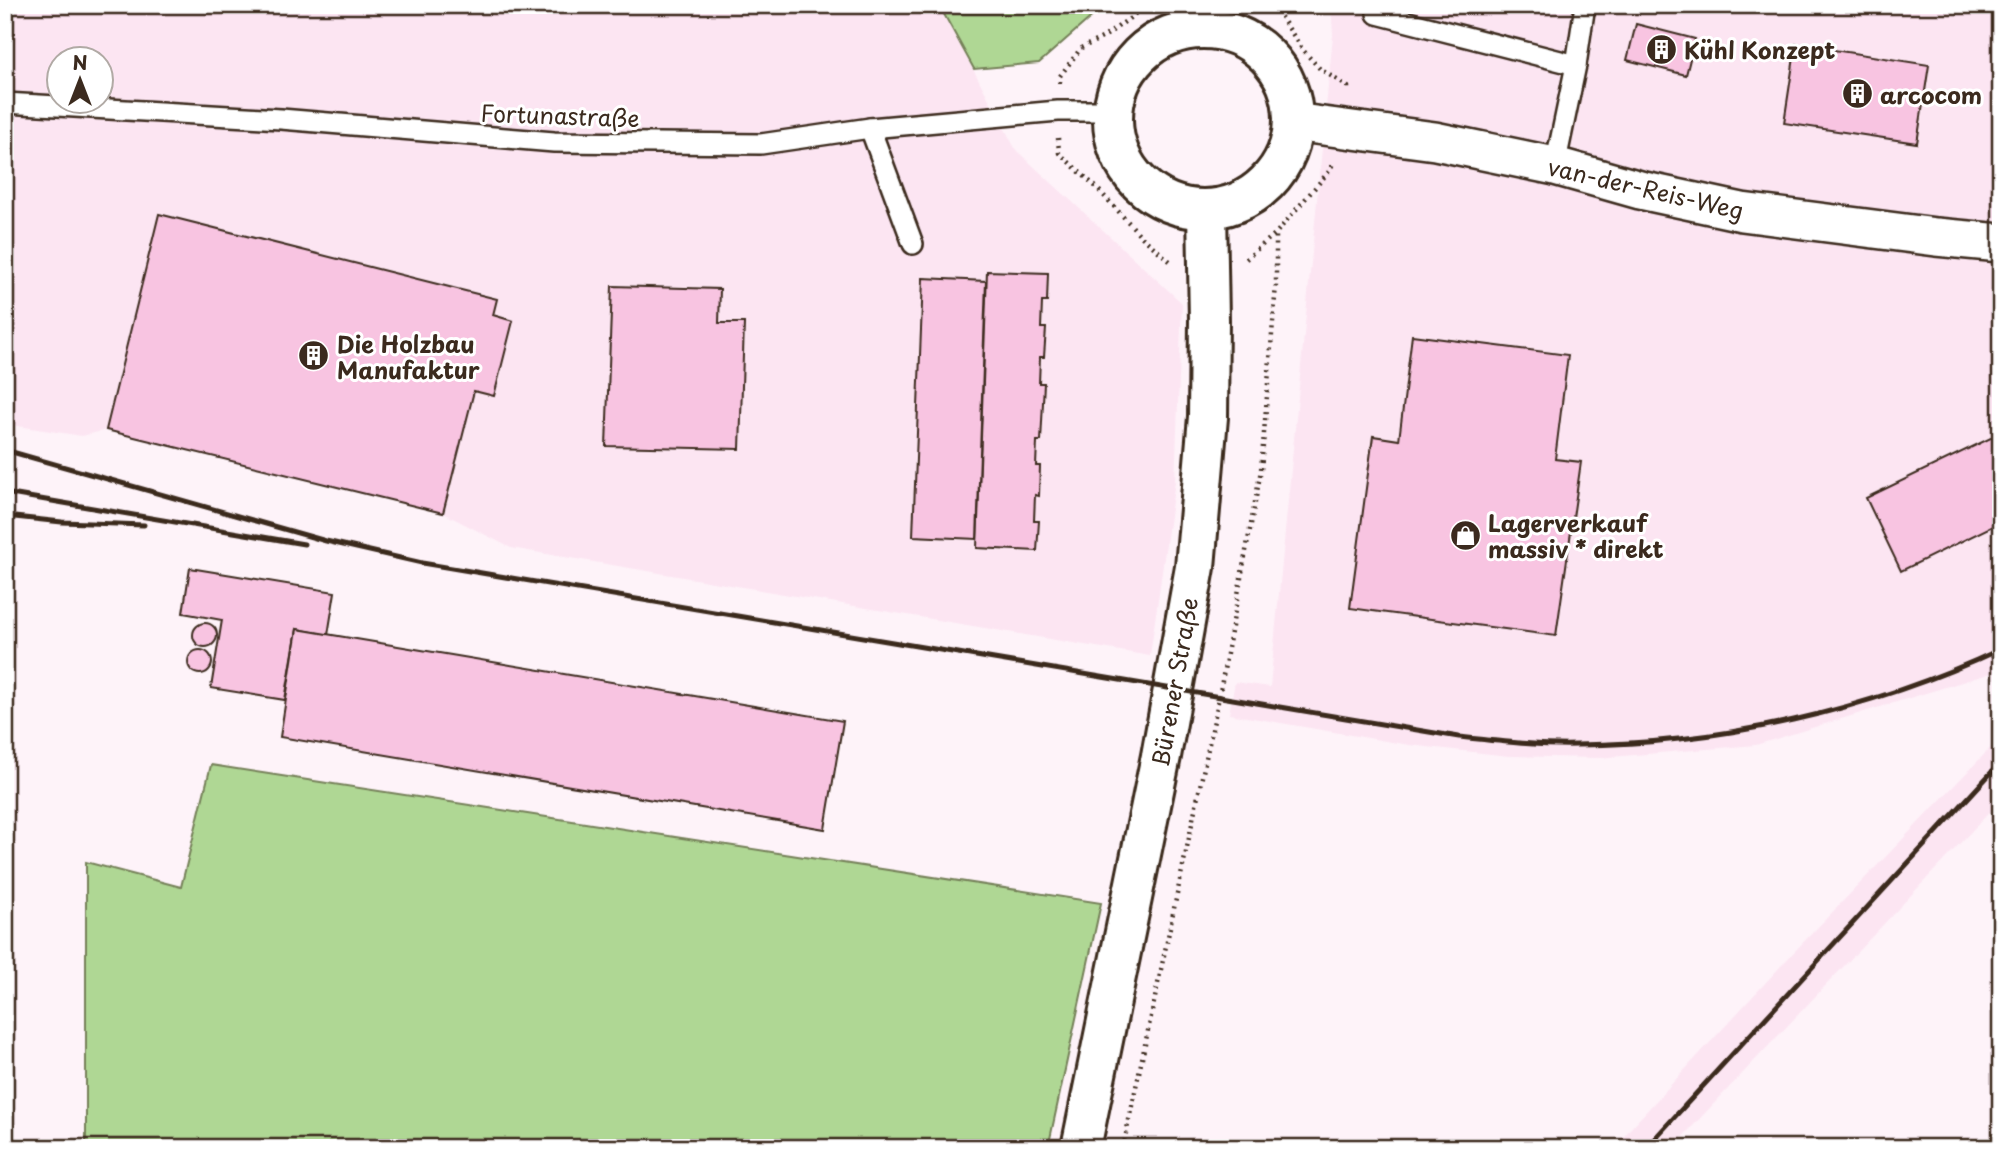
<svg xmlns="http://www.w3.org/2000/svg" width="2006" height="1153" font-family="'Playpen Sans',sans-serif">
<rect width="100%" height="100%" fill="#fef3f9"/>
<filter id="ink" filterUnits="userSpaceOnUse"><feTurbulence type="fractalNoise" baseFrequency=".0143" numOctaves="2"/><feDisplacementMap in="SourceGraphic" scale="14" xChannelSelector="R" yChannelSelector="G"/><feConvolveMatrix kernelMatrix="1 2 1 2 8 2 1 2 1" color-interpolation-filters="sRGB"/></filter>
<g filter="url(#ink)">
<g fill="#fce5f2" fill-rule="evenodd">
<path d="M5,5h934l77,145 166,153 -7,178 -25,175 -639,-108 -68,-35 -337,-83 -24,6 -77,-12zM60,60h42v42h-42z"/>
<path d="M1331,5h670v665l-245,75 -158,13 -89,-2 -100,-11 -180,-31 6,-32 35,5 63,-652z"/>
<path d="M2001,737v63l-329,348h-57l14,-18 164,-177z"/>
</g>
<g fill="#afd794" stroke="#758059" stroke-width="2">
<path d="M939,5h166l-66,58 -65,6z"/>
<path d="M211,765l890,138 -53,245h-962v-286l95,25z"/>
</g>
<g fill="#f8c4e1" stroke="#3b2a1e" stroke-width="2">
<path d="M1540,5l-8,8 -8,-1 -4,-6z"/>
<path d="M1636,24l59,15 -9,36 -59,-15z"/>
<path d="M1796,44l133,21 -12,78 -133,-20z"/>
<path d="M159,214l338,85 -4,16 20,6 -19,75 -20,-5 -31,122 -337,-83z"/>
<path d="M987,271l61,2 -1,29h-5l-1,26h5l-2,29h-4l-1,26h5l-3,58h-4l-1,25h4l-1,30 -4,-1 -1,26h5l-2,30 -60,-3z"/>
<path d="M923,278l63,3 -9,258 -64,-3z"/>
<path d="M612,286l108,3 -1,34h25l-4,126 -134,-3z"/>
<path d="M1412,335l156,20 -13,104 26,3 -25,174 -206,-28 23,-172 26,4z"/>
<path d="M2001,433v89l-100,49 -35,-73z"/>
<path d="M190,568l145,24 -7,43 -31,-6 -12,71 -74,-12 11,-68 -39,-7z"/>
<circle cx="205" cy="635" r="12"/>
<path d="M297,629l546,92 -18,108 -545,-92z"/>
<circle cx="200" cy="662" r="12"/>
</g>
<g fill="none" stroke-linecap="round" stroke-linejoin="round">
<defs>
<g id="lane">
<path d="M1377,5v9l199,51"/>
<path d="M5,103l276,16 273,23 207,2 109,-16 188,-17h54"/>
<path d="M870,128l43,116"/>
<path d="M1555,166l21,-101 9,-60"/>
</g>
<path id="street" d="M1293,122l142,19 120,25 85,24 102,22 194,25 65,6"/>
<g id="secondary">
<circle cx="1203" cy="119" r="90"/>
<path d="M1081,1148l80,-392 34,-189 13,-150 1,-97 -2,-110"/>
</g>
</defs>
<use href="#lane" stroke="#3b2a1e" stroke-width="24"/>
<use href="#street" stroke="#3b2a1e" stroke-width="42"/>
<use href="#secondary" stroke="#3b2a1e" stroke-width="44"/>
<g stroke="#3b2a1e" stroke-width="4.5" stroke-dasharray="2 5" stroke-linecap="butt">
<path d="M1273,5l30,45 17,19 28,18v6"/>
<path d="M1060,83v-7l21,-28 23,-11 30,-22 9,-10"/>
<path d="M1058,138l1,15 36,33 47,51 29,25"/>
<path d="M1246,259l30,-26 55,-64 2,-7"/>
<path d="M1123,1148l96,-451 42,-227 15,-185v-52"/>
</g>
<use href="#lane" stroke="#fff" stroke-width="19"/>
<use href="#street" stroke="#fff" stroke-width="37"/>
<use href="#secondary" stroke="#fff" stroke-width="38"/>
<g stroke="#3b2a1e" stroke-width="5">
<path d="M5,450l321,91 96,22 1037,174c39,4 78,9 118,8 145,-1 292,-34 424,-96"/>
<path d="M5,493l299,51"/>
<path d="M5,516l57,6 82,3"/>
<path d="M1646,1148l355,-386"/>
</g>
</g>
</g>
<defs>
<symbol id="building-disc" viewBox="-11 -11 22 22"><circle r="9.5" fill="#3b2a1e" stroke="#fff"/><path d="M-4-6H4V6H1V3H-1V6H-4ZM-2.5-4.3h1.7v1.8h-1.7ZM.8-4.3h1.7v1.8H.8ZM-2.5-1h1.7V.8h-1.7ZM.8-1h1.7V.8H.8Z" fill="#fff"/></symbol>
<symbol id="shop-disc" viewBox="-11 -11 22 22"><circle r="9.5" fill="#3b2a1e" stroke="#fff"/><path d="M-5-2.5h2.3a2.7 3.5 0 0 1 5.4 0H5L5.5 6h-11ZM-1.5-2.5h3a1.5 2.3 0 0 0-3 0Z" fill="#fff"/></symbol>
</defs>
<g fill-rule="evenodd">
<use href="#building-disc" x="1644" y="32" width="35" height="35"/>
<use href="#building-disc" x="1840" y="76" width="35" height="35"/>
<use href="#building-disc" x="296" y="338" width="35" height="35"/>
<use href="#shop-disc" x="1448" y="518" width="35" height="35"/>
</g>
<g text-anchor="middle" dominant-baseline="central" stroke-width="6" stroke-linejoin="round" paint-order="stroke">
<g font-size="23" font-weight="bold" fill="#3b2a1e" stroke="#fff" text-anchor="start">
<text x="1684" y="49">Kühl Konzept</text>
<text x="1880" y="94">arcocom</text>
<text x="337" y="343">Die Holzbau<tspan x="337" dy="26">Manufaktur</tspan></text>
<text x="1488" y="522">Lagerverkauf<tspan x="1488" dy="26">massiv * direkt</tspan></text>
</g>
<g font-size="23" fill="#3b2a1e" stroke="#fff">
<text transform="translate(560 115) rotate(2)">Fortunastraße</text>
<text transform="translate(1646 188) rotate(13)">van-der-Reis-Weg</text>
<text transform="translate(1174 682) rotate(-80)">Bürener Straße</text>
</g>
</g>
<rect width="2006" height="1153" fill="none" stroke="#fff" stroke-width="28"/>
<rect x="14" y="14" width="1978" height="1125" fill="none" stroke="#3b2a1e" stroke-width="2.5" filter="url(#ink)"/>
<g transform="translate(80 80)"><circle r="33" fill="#ffffff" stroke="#b1aaa5" stroke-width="2"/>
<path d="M0-5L12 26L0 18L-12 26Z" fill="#3b2a1e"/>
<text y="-10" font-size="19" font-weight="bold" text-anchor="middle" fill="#3b2a1e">N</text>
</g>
</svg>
